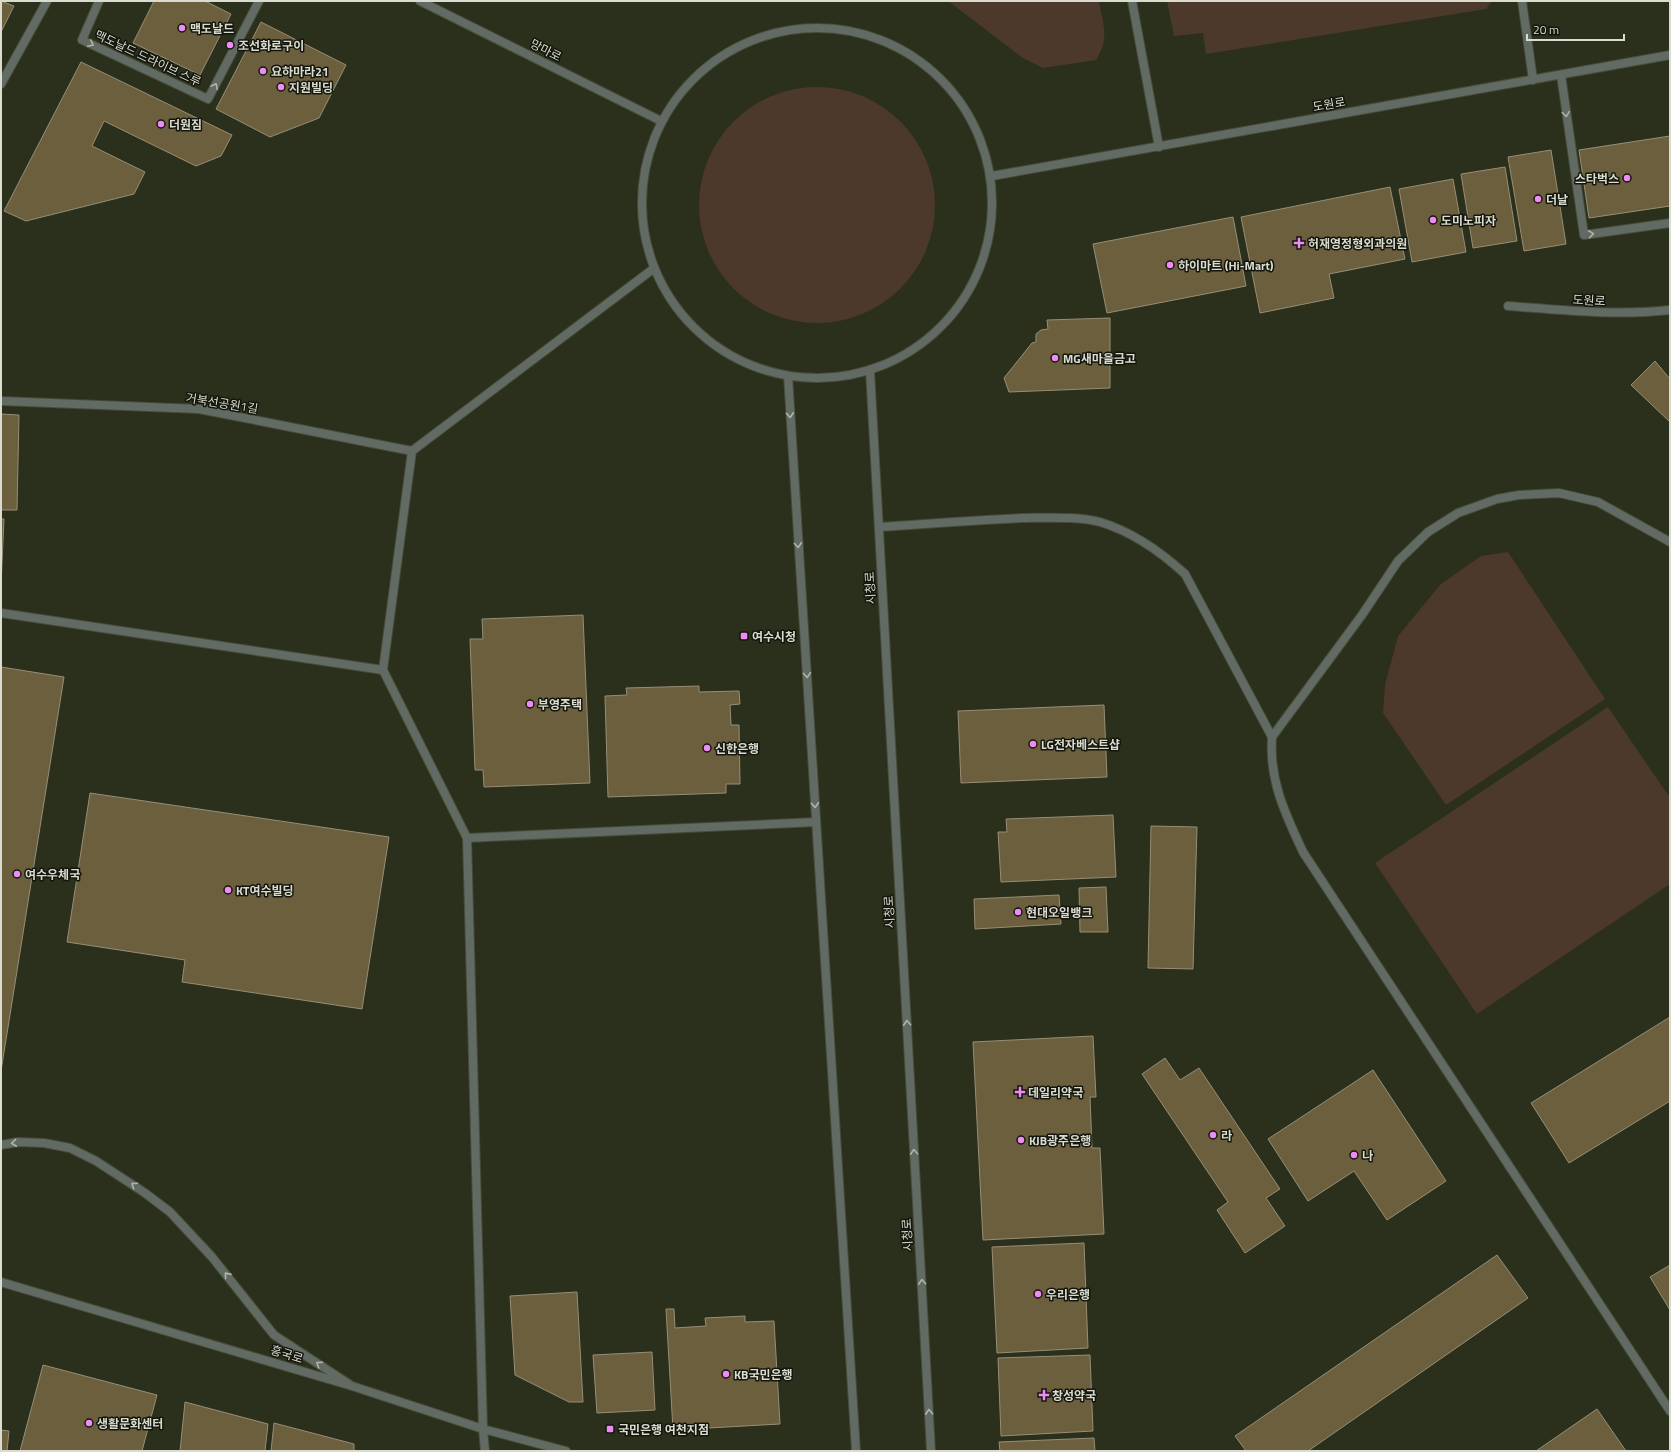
<svg xmlns="http://www.w3.org/2000/svg" width="1671" height="1452" font-family="'Titillium Web','Noto Sans KR',sans-serif">
<rect width="100%" height="100%" fill="#2a301b"/>
<g fill="#4c392b">
<path d="M948,1h151c4,24 11,37 -3,59l-53,8 -20,-10z"/>
<path d="M1167,1h325l-6,8 -280,45 -3,-21 -29,3z"/>
<circle cx="817" cy="205" r="118"/>
<path d="M1508,552l97,147 -159,106 -63,-92 2,-28 13,-49 43,-52 40,-28z"/>
<path d="M1608,707l62,91v86l-193,130 -102,-151z"/>
</g>
<g fill="#6b5f3e" stroke="#978e76">
<path d="M1,1l13,5 -13,26z"/>
<path d="M154,1h51l26,13 -31,61 -67,-32z"/>
<path d="M261,22l85,43 -27,53 -49,19 -54,-28z"/>
<path d="M81,62l151,73 -11,21 -25,10 -92,-45 -12,25 53,26 -11,22 -108,27 -22,-10z"/>
<path d="M1670,136v70l-81,12 -10,-68z"/>
<path d="M1551,150l15,94 -42,7 -16,-94z"/>
<path d="M1505,167l12,74 -44,7 -12,-74z"/>
<path d="M1453,179l13,73 -54,10 -13,-73z"/>
<path d="M1390,187l15,72 -76,15 5,24 -74,15 -19,-96z"/>
<path d="M1233,217l13,69 -139,27 -14,-69z"/>
<path d="M1110,318v70l-101,4 -5,-14 28,-35 4,-1v-8l5,-4 7,-1 -1,-9z"/>
<path d="M1655,361l15,18v43l-39,-37z"/>
<path d="M1,414l18,1 -2,95h-16z"/>
<path d="M1,519h3l-3,66z"/>
<path d="M583,615l7,168 -106,4 -1,-17h-8l-5,-131h13l-1,-20z"/>
<path d="M1,667l63,10 -63,394z"/>
<path d="M699,686v6l40,-1 1,13 -10,1 1,20h8l1,59h-14v9l-118,4 -3,-101 22,-1 -1,-7z"/>
<path d="M1104,705l3,72 -146,6 -3,-72z"/>
<path d="M90,793l299,44 -27,172 -180,-27 3,-22 -118,-18z"/>
<path d="M1113,815l3,62 -115,5 -3,-50h9l-1,-13z"/>
<path d="M1151,826l46,1 -4,142 -45,-1z"/>
<path d="M1106,887l2,45h-28l-1,-44z"/>
<path d="M1059,895l2,29 -86,5 -1,-30z"/>
<path d="M1670,1017v84l-101,62 -38,-60z"/>
<path d="M1093,1036l3,61h-6l2,51h8l4,86 -121,6 -10,-198z"/>
<path d="M1165,1058l15,22 19,-12 81,121 -14,9 19,28 -40,27 -28,-43 11,-8 -86,-128z"/>
<path d="M1373,1070l73,111 -59,39 -33,-49 -46,30 -40,-62z"/>
<path d="M1084,1243l4,105 -91,5 -5,-106z"/>
<path d="M1497,1255l31,43 -220,153h-62l-11,-15z"/>
<path d="M1670,1265v45l-20,-33z"/>
<path d="M577,1292l6,110h-14l-54,-27 -5,-79z"/>
<path d="M666,1309h8l1,19 31,-2 -1,-8 40,-2v6l29,-1 6,103 -107,6z"/>
<path d="M652,1352l3,58 -58,3 -4,-58z"/>
<path d="M1090,1355l3,76 -92,5 -3,-78z"/>
<path d="M43,1365l114,30 -15,56h-122z"/>
<path d="M185,1402l83,22 -3,27h-85z"/>
<path d="M1597,1409l29,42h-90z"/>
<path d="M274,1423l80,21v7h-83z"/>
<path d="M1,1430l8,1 -2,20h-6z"/>
<path d="M1094,1438l1,13h-95l-1,-9z"/>
</g>
<g fill="none" stroke-linecap="round" stroke-linejoin="round">
<defs>
<g id="service">
<path d="M99,1l-17,39 126,59 51,-98"/>
<path d="M1132,1l27,146"/>
<path d="M1561,75l23,160 86,-12"/>
<path d="M879,527c47,-3 95,-7 143,-9 22,0 57,-2 78,4 33,10 61,30 85,52l87,163c-3,44 13,76 31,115l367,559"/>
<path d="M1272,737l90,-122 36,-54 30,-29 30,-19 39,-14 22,-4 40,-2 39,9 72,40"/>
</g>
<g id="minor">
<path d="M1522,1l11,79"/>
<path d="M1,84l46,-83"/>
<path d="M1508,306c54,4 108,10 162,4"/>
<path d="M1,401l198,8 213,42"/>
<path d="M1,613l382,57"/>
<path d="M467,838l349,-16"/>
<path d="M1,1145l17,-3 26,1 26,5 26,13 49,32 25,19 42,45 62,78 75,49"/>
<path d="M485,1451l-2,-22 -16,-591 -84,-168 29,-219 241,-182"/>
</g>
<g id="tertiary">
<path d="M420,1l241,120"/>
<circle cx="817" cy="203" r="175"/>
<path d="M992,176l678,-121"/>
<path d="M870,371l61,1080"/>
<path d="M788,376l68,1075"/>
<path d="M1,1282l351,104 131,43 83,22"/>
</g>
</defs>
<use href="#service" stroke="#464c38" stroke-width="10"/>
<use href="#minor" stroke="#464c38" stroke-width="10"/>
<use href="#tertiary" stroke="#464c38" stroke-width="10"/>
<use href="#service" stroke="#626b63" stroke-width="8"/>
<use href="#minor" stroke="#626b63" stroke-width="8"/>
<use href="#tertiary" stroke="#626b63" stroke-width="8"/>
</g>
<defs><path id="oneway-chevron" d="M-2-3.5L2.5 0L-2 3.5" fill="none" stroke-width="1.6" stroke-linecap="round" stroke-linejoin="round"/></defs>
<g stroke="#afb4a9">
<use href="#oneway-chevron" transform="translate(91 44) rotate(25)"/>
<use href="#oneway-chevron" transform="translate(215 86) rotate(-63)"/>
<use href="#oneway-chevron" transform="translate(1566 114) rotate(82)"/>
<use href="#oneway-chevron" transform="translate(1591 234) rotate(-8)"/>
<use href="#oneway-chevron" transform="translate(790 415) rotate(86)"/>
<use href="#oneway-chevron" transform="translate(798 545) rotate(86)"/>
<use href="#oneway-chevron" transform="translate(807 675) rotate(86)"/>
<use href="#oneway-chevron" transform="translate(815 805) rotate(86)"/>
<use href="#oneway-chevron" transform="translate(907 1023) rotate(-93)"/>
<use href="#oneway-chevron" transform="translate(14 1143) rotate(174)"/>
<use href="#oneway-chevron" transform="translate(914 1152) rotate(-93)"/>
<use href="#oneway-chevron" transform="translate(134 1185) rotate(-146)"/>
<use href="#oneway-chevron" transform="translate(227 1275) rotate(-129)"/>
<use href="#oneway-chevron" transform="translate(922 1282) rotate(-93)"/>
<use href="#oneway-chevron" transform="translate(319 1364) rotate(-146)"/>
<use href="#oneway-chevron" transform="translate(929 1412) rotate(-93)"/>
</g>
<g fill="#ef8bf7" stroke="#14160d" stroke-width="1.5">
<circle cx="182" cy="28" r="4"/>
<circle cx="230" cy="45" r="4"/>
<circle cx="263" cy="71" r="4"/>
<circle cx="281" cy="87" r="4"/>
<circle cx="161" cy="124" r="4"/>
<circle cx="1627" cy="178" r="4"/>
<circle cx="1538" cy="199" r="4"/>
<circle cx="1433" cy="220" r="4"/>
<path d="M1297 237h4v4h4v4h-4v4h-4v-4h-4v-4h4z"/>
<circle cx="1170" cy="265" r="4"/>
<circle cx="1055" cy="358" r="4"/>
<rect x="740" y="632" width="8" height="8" rx="2"/>
<circle cx="530" cy="704" r="4"/>
<circle cx="1033" cy="744" r="4"/>
<circle cx="707" cy="748" r="4"/>
<circle cx="17" cy="874" r="4"/>
<circle cx="228" cy="890" r="4"/>
<circle cx="1018" cy="912" r="4"/>
<path d="M1018 1086h4v4h4v4h-4v4h-4v-4h-4v-4h4z"/>
<circle cx="1213" cy="1135" r="4"/>
<circle cx="1021" cy="1140" r="4"/>
<circle cx="1354" cy="1155" r="4"/>
<circle cx="1038" cy="1294" r="4"/>
<circle cx="726" cy="1374" r="4"/>
<path d="M1042 1389h4v4h4v4h-4v4h-4v-4h-4v-4h4z"/>
<circle cx="89" cy="1423" r="4"/>
<rect x="606" y="1425" width="8" height="8" rx="2"/>
</g>
<g text-anchor="middle" dominant-baseline="central" stroke-width="3" stroke-linejoin="round" paint-order="stroke">
<g font-size="12" font-weight="bold" fill="#d9dccf" stroke="#14160d" text-anchor="start">
<text x="190" y="28">맥도날드</text>
<text x="238" y="45">조선화로구이</text>
<text x="271" y="71">요하마라21</text>
<text x="289" y="87">지원빌딩</text>
<text x="169" y="124">더원짐</text>
<text x="1619" y="178" text-anchor="end">스타벅스</text>
<text x="1546" y="199">더날</text>
<text x="1441" y="220">도미노피자</text>
<text x="1308" y="243">허재영정형외과의원</text>
<text x="1178" y="265">하이마트 (Hi-Mart)</text>
<text x="1063" y="358">MG새마을금고</text>
<text x="752" y="636">여수시청</text>
<text x="538" y="704">부영주택</text>
<text x="1041" y="744">LG전자베스트샵</text>
<text x="715" y="748">신한은행</text>
<text x="25" y="874">여수우체국</text>
<text x="236" y="890">KT여수빌딩</text>
<text x="1026" y="912">현대오일뱅크</text>
<text x="1028" y="1092">데일리약국</text>
<text x="1221" y="1135">라</text>
<text x="1029" y="1140">KJB광주은행</text>
<text x="1362" y="1155">나</text>
<text x="1046" y="1294">우리은행</text>
<text x="734" y="1374">KB국민은행</text>
<text x="1052" y="1395">창성약국</text>
<text x="97" y="1423">생활문화센터</text>
<text x="618" y="1429">국민은행 여천지점</text>
</g>
<g font-size="12" fill="#d9dccf" stroke="#14160d">
<text transform="translate(546 50) rotate(27)">망마로</text>
<text transform="translate(148 58) rotate(25)">맥도날드 드라이브 스루</text>
<text transform="translate(1329 104) rotate(-10)">도원로</text>
<text transform="translate(1589 300) rotate(3)">도원로</text>
<text transform="translate(222 403) rotate(9)">거북선공원1길</text>
<text transform="translate(870 588) rotate(-93)">시청로</text>
<text transform="translate(889 912) rotate(-93)">시청로</text>
<text transform="translate(907 1235) rotate(-93)">시청로</text>
<text transform="translate(287 1354) rotate(17)">흥국로</text>
</g>
</g>
<rect width="1671" height="1452" fill="none" stroke="#d9dccf" stroke-width="4"/>
<path d="M1527 34v6h97v-6" fill="none" stroke="#d9dccf" stroke-width="2"/>
<text x="1533" y="34" font-size="12" fill="#d9dccf" stroke="#14160d" stroke-width="3" paint-order="stroke">20 m</text>
</svg>
